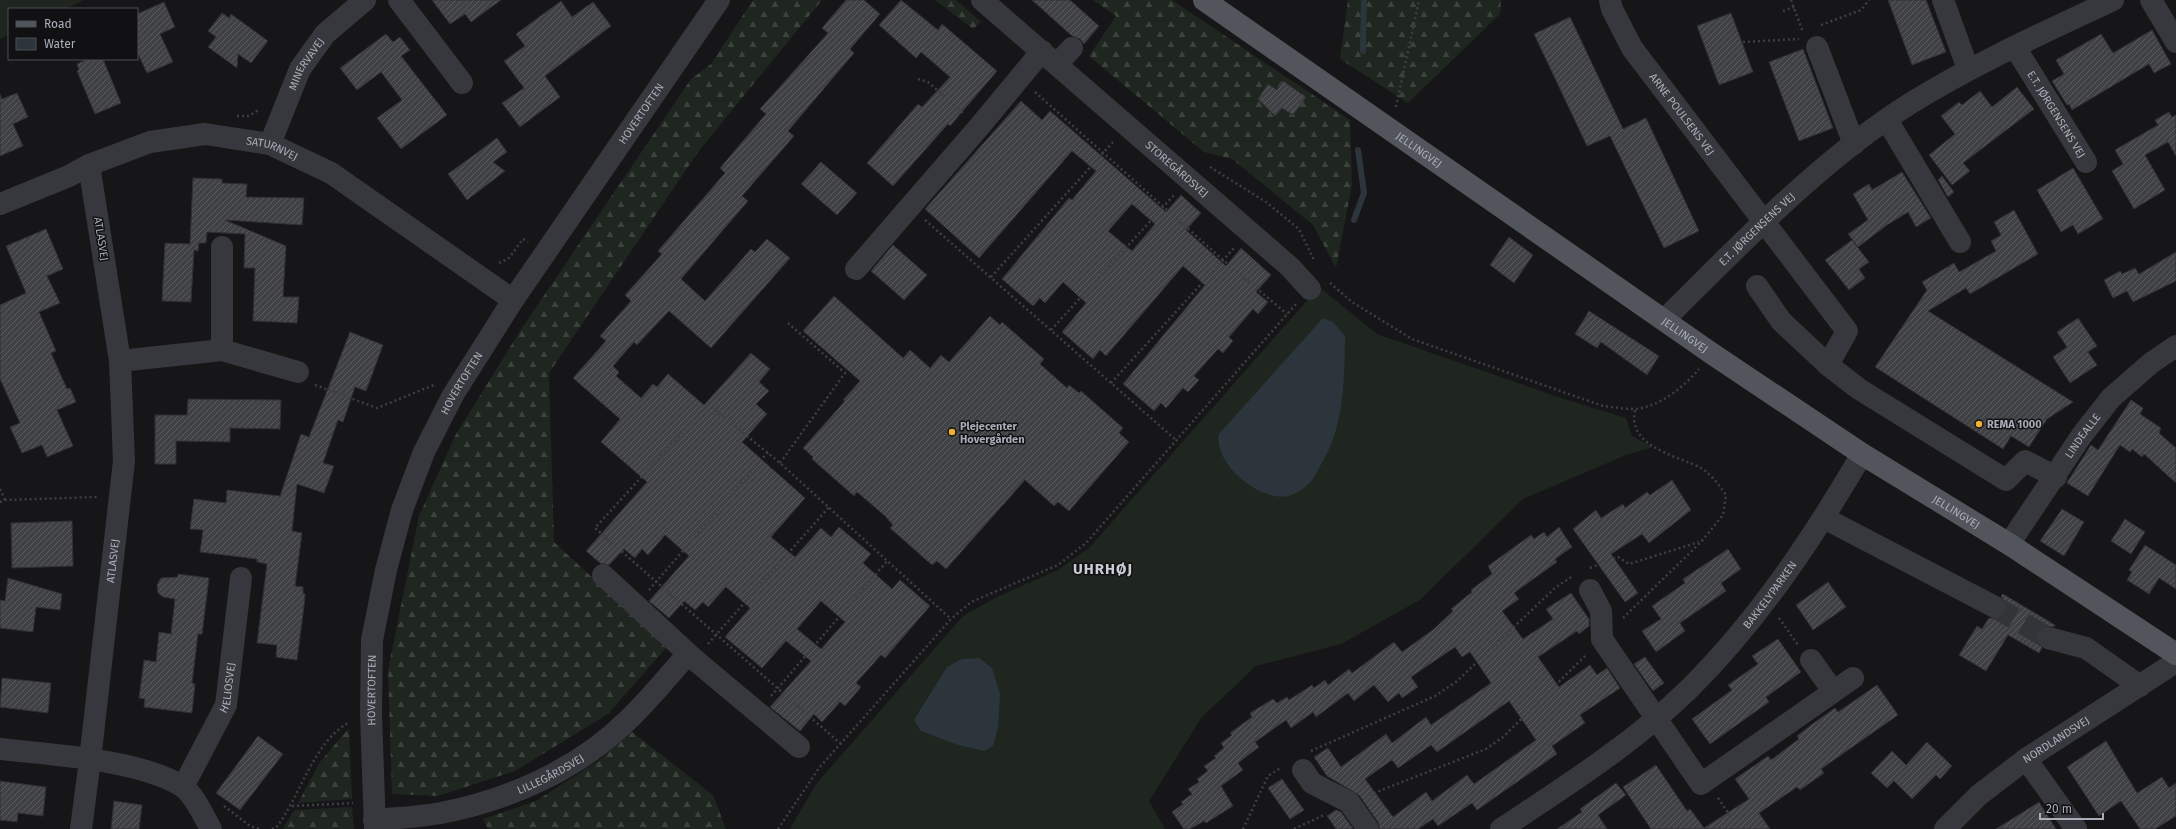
<svg xmlns="http://www.w3.org/2000/svg" width="2176" height="829" font-family="'Fira Sans',sans-serif">
<defs>
<pattern id="forest-firs" width="22" height="20" patternUnits="userSpaceOnUse"><rect width="22" height="20" fill="#1e261f"/><path d="M5 1l3.5 6h-7zM16 11l3.5 6h-7z" fill="#3c433d"/></pattern>
<pattern id="building-hatch" width="6" height="6" patternUnits="userSpaceOnUse"><rect width="6" height="6" fill="#404145"/><path d="M-1 1l2-2M0 6l6-6M5 7l2-2" fill="none" stroke="#595a5e"/></pattern>
</defs>
<rect width="100%" height="100%" fill="#161618"/>
<g fill="#1e261f">
<path d="M0,0h84l-19,9h-56v26l-9,4z"/>
<path d="M1319,287l58,47 181,63 68,21 6,18 21,11 -27,8 -103,44 -103,101 -79,44 -85,22 -54,51 -53,84 16,28h-375l26,-45 147,-168 36,-20 59,-26 31,-22z"/>
</g>
<g fill="url(#forest-firs)">
<path d="M753,0h69l-124,152 -149,221 5,169 113,105 -59,67 -93,57 -77,25 -46,-2 -4,-124 31,-154 37,-82 66,-106 169,-249 20,-15z"/>
<path d="M935,0h21l25,22 -8,7z"/>
<path d="M1093,0h79l178,120 2,65 -16,83 -23,-43 -81,-66 -28,-7 -115,-96 27,-40z"/>
<path d="M1348,0h153l-1,14 -92,89 -68,-44z"/>
<path d="M349,728l3,71 -54,4 22,-41z"/>
<path d="M632,732l81,63 13,34h-238l-5,-10 53,-18 65,-42z"/>
<path d="M352,807l2,22h-71l11,-19z"/>
</g>
<g fill="#2c353c">
<path d="M1323,318l10,4 12,14c-1,47 0,91 -26,132 -3,5 -6,12 -10,16 -5,4 -15,11 -21,12 -29,6 -75,-33 -69,-62z"/>
<path d="M979,658l13,10 8,26 -2,34 -5,18 -9,5 -26,-6 -37,-14 -7,-11 33,-53 15,-8z"/>
</g>
<g fill="none" stroke-linecap="round" stroke-linejoin="round">
<g stroke="#2c353c" stroke-width="6">
<path d="M1363,51l1,-51"/>
<path d="M1354,220l10,-27 -6,-43"/>
</g>
</g>
<g fill="url(#building-hatch)" stroke="#303034" fill-rule="evenodd">
<path d="M432,0h69l-30,22 -6,-8 -15,10z"/>
<path d="M846,0h18l16,14 -30,35 4,4 -66,78 6,5 -52,60 6,5 -67,78 24,22 46,-52 4,3 12,-13 23,19 -79,90 -42,-37 -32,34 -3,-3 -21,24 6,6 -3,4 25,22 12,-14 4,3 11,-13 36,31 47,-52 19,16 -11,13 10,9 -13,13 11,10 -25,28 63,56 -34,39 24,20 26,-29 10,9 8,-10 32,27 -8,9 29,26 8,-9 30,26 -45,52 -4,-3 -25,28 5,4 -16,19 -5,-4 -18,20 -8,-8 -14,17 -30,-24 41,-46 -25,-20 -24,27 -37,-31 25,-29 -24,-21 -18,20 -5,-5 -8,8 -11,-9 -15,17 -20,-17 40,-45 -24,-21 -17,20 -6,-6 -7,9 -11,-9 -15,16 -9,-2 -14,-12 61,-69 -46,-40 19,-23 -47,-41 33,-37 -6,-5 31,-35 -6,-6 37,-41 -4,-3 67,-78 -5,-5 46,-54 -6,-5 68,-76 -6,-5zM821,601l24,21 -24,27 -24,-20z"/>
<path d="M901,0l37,30 4,-6 55,47 -47,55 -2,-2 -55,62 -26,-23 51,-59 4,3 28,-30 -29,-25 -5,6 -37,-33z"/>
<path d="M1032,0h38l29,26 -15,18 -4,-5 -8,-3z"/>
<path d="M1888,0h38l20,52 -34,13z"/>
<path d="M561,1l11,16 21,-15 18,24 -66,50 15,21 -40,30 -18,-24 22,-15 -20,-27 21,-15 -9,-12z"/>
<path d="M164,2l11,25 -15,7 13,28 -26,11 -10,-21v-38z"/>
<path d="M222,13l7,5 2,-4 37,27 -17,22 -13,-9 -1,14 -29,-21 8,-10 -8,-6z"/>
<path d="M1731,13l22,59 -34,13 -22,-59z"/>
<path d="M1570,17l53,112 23,-11 53,113 -35,17 -54,-112 -23,10 -53,-112z"/>
<path d="M2152,30l19,34 -17,9 -5,-9 -77,46 -3,-6 -2,1 -15,-24 12,-7 -8,-14 45,-26 12,19z"/>
<path d="M386,34l7,8 7,-5 10,13 -9,6 46,59 -46,34 -24,-31 25,-18 -21,-28 -24,18 -17,-22z"/>
<path d="M1803,49l30,79 -34,13 -30,-79z"/>
<path d="M88,59h15l18,44 -26,11 -18,-43 2,-1 -2,-6z"/>
<path d="M1283,81l23,16 -13,18 -11,-7 -7,8 -17,-17 10,-15 9,6z"/>
<path d="M2017,87l17,22 -71,54 7,8 -18,14 -23,-30 26,-21 -14,-18 18,-14 3,3 18,-14 12,16z"/>
<path d="M17,93l11,24 -15,7 10,22 -23,10v-62l2,5z"/>
<path d="M1021,101l21,19 8,-9 116,101 15,-17 20,18 -15,17 40,36 15,-18 30,27 -15,17 12,10 -10,12 -5,-5 -24,28 4,4 -10,12 -5,-4 -24,27 5,4 -11,12 -5,-4 -17,20 -5,-5 -7,8 -31,-27 82,-99 -22,-19 -77,90 -6,-6 -7,9 -31,-27 24,-29 -23,-21 -18,21 -5,-5 -7,8 -31,-27 67,-81 3,2 24,-29 -24,-20 -93,107 -54,-49zM1132,204l23,20 -23,27 -24,-20z"/>
<path d="M2169,112l3,5 4,-2v41l-8,-14 -23,13 20,35 -31,19 -22,-38 11,-7 -8,-14 43,-25 -3,-5z"/>
<path d="M497,138l10,14 -14,10 12,9 -38,29 -19,-26z"/>
<path d="M821,162l36,31 -20,22 -36,-31z"/>
<path d="M2073,168l30,51 -25,15 -5,-9 -12,7 -24,-42z"/>
<path d="M1902,172l29,46 -15,9 -8,-15 -21,13 -29,22 -10,-13 20,-14 -15,-26 16,-10 3,6z"/>
<path d="M1942,176l12,16 -6,5 -10,-17z"/>
<path d="M193,178l29,1v4l25,1 -1,13 58,1 -2,27 -77,-5 61,26 -3,51h16l-2,26 -44,-2 2,-53h-11l1,-34 -38,-2 -1,11h-7l-1,8 -4,-1 -3,52 -29,-1 3,-58 25,1z"/>
<path d="M2014,210l24,44 -68,40 -4,-6 -38,23 145,91 -26,17 -18,28 -18,-11 -8,13 -128,-82 52,-77 -5,-8 32,-19 5,9 37,-21 -5,-10 10,-6 -7,-13z"/>
<path d="M46,229l17,40 -16,7 13,27 -21,9 17,39 -5,2 16,36 3,-1 6,14 -19,8 16,36 -26,11 -5,-12 -20,8 -12,-26 10,-4 -20,-44v-74l26,-12 -20,-47z"/>
<path d="M1509,237l24,18 -19,28 -24,-18z"/>
<path d="M1852,240l17,22 -10,7 6,9 -16,12 -24,-30z"/>
<path d="M893,245l34,30 -23,25 -33,-29z"/>
<path d="M2176,252v29l-43,21 -6,-11 -14,7 -9,-18 16,-9 2,3 13,-6 4,6z"/>
<path d="M834,296l69,62 7,-8 20,18 11,-13 8,7 41,-46 10,9 2,-3 42,37 -4,5 27,24 2,-3 10,8 2,-2 42,37 -4,5 10,9 -60,69 -11,-9 -4,4 -29,-26 -79,89 -9,-8 -5,4 -42,-37 3,-3 -8,-9 -28,-24 -3,4 -42,-37 1,-2 -10,-9 42,-47 -2,-1 17,-19 -57,-50z"/>
<path d="M1589,311l70,45 -12,19 -46,-33 -4,6 -22,-14z"/>
<path d="M2078,318l19,28 -9,6 9,13 -27,18 -17,-26 14,-10 -10,-15z"/>
<path d="M350,332l33,13 -17,46 -11,-4 -12,35 -5,-2 -15,43 11,3 -10,27 -27,-9 -5,47 10,2 -7,53 8,1v6l2,1 -1,12 -7,54 -21,-3 1,-12 -20,-2 10,-79 -10,-2v-3l-57,-7 3,-22 -13,-1 4,-30 32,4 1,-13 53,6 21,-62 8,3z"/>
<path d="M188,399l93,1 -1,29 -50,-1v14l-54,-1v23h-21v-49h32z"/>
<path d="M2131,400l12,8 -3,6 21,14 -2,5 17,15v35l-32,-29 -2,3 -10,-8 -2,3 -10,-7 -32,51 -21,-13 1,-2 23,-36 7,5z"/>
<path d="M1672,480l19,30 -42,33 -7,-9 -31,20 27,39 -13,9 -52,-73 23,-19 5,8 22,-14 2,4 22,-16 3,3z"/>
<path d="M2062,509l22,13 -20,34 -24,-15z"/>
<path d="M2125,519l20,13 -14,22 -20,-13z"/>
<path d="M72,521l1,45 -61,2 -1,-45z"/>
<path d="M1559,527l13,20 -17,12 2,3 -43,31 5,6 -17,12 21,28 30,-20 -7,-10 25,-16 18,26v7l-10,8 -2,-3 -39,26 21,30 31,-22 7,10 10,-7 13,20 -40,27 5,8 -33,23 5,8 -80,56 -5,-7 -34,23 -5,-7 -15,10h-38l-2,-7 -19,-27 -32,-19 -13,-19 14,-9 13,19 45,-33 6,9 34,-26 5,8 60,-42 -21,-31 -8,5 -7,-10 -44,30 7,10 -16,11 -3,-5 -11,9 -14,-17 -20,16 -6,-8 -32,24 -3,-5 -22,16 -5,-8 -31,22 4,5 -21,16 5,7 -22,16 12,20 -27,17 -2,-2 -14,8h-6l-12,-17 11,-8 -2,-2 11,-8 -4,-5 11,-7 -2,-3 11,-8 -4,-5 12,-8 -2,-2 10,-8 -3,-5 11,-8 -2,-2 22,-16 -2,-4 23,-14 4,4 10,-6 2,3 23,-15 2,3 11,-8 3,5 21,-16 3,4 42,-31 8,10 32,-23 19,-18 -2,-2 21,-17 -1,-2 21,-16 -4,-8 43,-31 3,4 10,-7 3,5zM1509,701l27,39 -62,44 -7,-9 -35,26 -6,-9 -33,25 -28,-38 27,-19 6,8 33,-23 6,7z"/>
<path d="M2145,545l31,20v24l-17,-11 -10,16 -22,-14 5,-8 -3,-2z"/>
<path d="M1728,549l13,20 -20,14 5,8 -46,32 5,8 -29,21 -14,-21 19,-12 -9,-13 33,-23 -2,-4z"/>
<path d="M178,574l31,4 -7,56h-4l-6,49 3,1 -3,29 -48,-6 1,-8 -6,-1 5,-38 12,2 3,-30 12,2 4,-35 -12,-2 -5,-4 -1,-8 4,-7 17,-1z"/>
<path d="M8,578l54,16 -2,16 -24,-3 -3,25 -33,-4v-28l5,1z"/>
<path d="M1828,582l18,25 -33,23 -17,-25z"/>
<path d="M2003,594l52,31 -1,2 -10,-1 -5,4 -3,5v7l6,6 -3,5 -31,-18 -22,36 -27,-16 18,-29 5,3 7,-11 7,1 10,-6 1,-7 -6,-10z"/>
<path d="M1778,639l23,33 -35,25 3,5 -59,42 -18,-25 40,-29 -4,-5 30,-21 -6,-8z"/>
<path d="M1645,657l19,26 -11,8 -19,-27z"/>
<path d="M2,678l49,5 -3,30 -48,-6z"/>
<path d="M1877,685l21,30 -77,54 3,4 -24,17 -3,-3 -38,26 11,16h-119l-28,-42 33,-22 31,46 3,-2 14,19 45,-29 -14,-20 33,-23 3,4 28,-21 -2,-3 14,-11 24,-17 3,4z"/>
<path d="M258,736l25,18 -43,56 -24,-17z"/>
<path d="M2106,741l31,52 25,-16 7,11 7,-5v33l-21,13h-15l-19,-28 -22,15 -32,-49z"/>
<path d="M1927,742l25,24 -12,13 -4,-4 -24,24 -18,-18 -7,7 -16,-15 21,-22 14,14z"/>
<path d="M1282,779l22,31 -14,9 -22,-31z"/>
<path d="M0,781l46,6 -3,29 -25,-3 -1,9 -17,-2z"/>
<path d="M1616,783l10,12 -28,20 9,14h-50l25,-17 -2,-3z"/>
<path d="M114,801l28,4 -3,24h-28z"/>
<path d="M2039,802l17,27h-60z"/>
<path d="M1336,810l5,2 12,17h-17l-9,-13z"/>
</g>
<g fill="none" stroke-linecap="round" stroke-linejoin="round">
<path stroke="#333438" stroke-width="22" stroke-dasharray="22 11" stroke-linecap="butt" d="M1995,607l53,31"/>
<g stroke="#3d3f44" stroke-width="2.5" stroke-dasharray="2 3" stroke-linecap="butt">
<path d="M1791,0l12,32"/>
<path d="M1783,11l11,-4"/>
<path d="M1821,25l40,-15 8,-10"/>
<path d="M1743,42l56,-3"/>
<path d="M918,79l10,3 36,32"/>
<path d="M1035,92l188,168 64,54"/>
<path d="M1396,107l23,-107"/>
<path d="M237,116h12l11,-7"/>
<path d="M1210,167l56,35 33,27 15,31"/>
<path d="M925,220l251,220"/>
<path d="M499,263l10,-5 14,-19 5,3"/>
<path d="M991,277l122,-135"/>
<path d="M1330,283l22,19 60,37 191,67c10,1 21,3 31,3 24,-1 50,-22 65,-40"/>
<path d="M1051,330l124,-136"/>
<path d="M1111,383l124,-136"/>
<path d="M315,385l62,23 57,-23"/>
<path d="M780,463l65,-90 -57,-50"/>
<path d="M0,489l5,11"/>
<path d="M0,502l5,-2 93,-3"/>
<path d="M1590,568l28,-11 11,7 70,-22"/>
<path d="M649,590l119,-138"/>
<path d="M1623,618l78,-76 22,-27 3,-20c-7,-10 -14,-20 -25,-27 -21,-11 -59,-18 -66,-43 -2,-5 0,-11 0,-16"/>
<path d="M1779,618l19,27"/>
<path d="M708,644l121,-137"/>
<path d="M771,696l117,-136"/>
<path d="M841,744l-246,-216 113,-124 72,59 171,156"/>
<path d="M1311,751l124,-55 21,-14 100,-95 17,-11"/>
<path d="M1369,795l117,-46 17,-12 84,-83"/>
<path d="M1718,798l21,31"/>
<path d="M224,806l26,20 10,3"/>
<path d="M292,806l61,-3"/>
<path d="M272,829l4,-1c24,-31 38,-88 74,-106"/>
<path d="M778,829l41,-61 132,-149 20,-17 87,-37 28,-22 210,-239"/>
<path d="M1243,829l25,-53 14,-9"/>
<path d="M1294,829l32,-15"/>
</g>
<g stroke="#37383d" stroke-width="22">
<path d="M399,0l63,83"/>
<path id="s1" d="M982,0l308,267 20,22"/>
<path id="s2" d="M1610,0l2,9 20,39 215,283 -19,34"/>
<path d="M1943,0l25,69"/>
<path d="M2151,0l25,42"/>
<path d="M1817,47l37,97"/>
<path id="s3" d="M2015,47l71,115"/>
<path d="M1057,64l15,-16"/>
<path d="M1887,120l73,122"/>
<path id="s4" d="M270,144l30,-75 25,-35 40,-34"/>
<path id="s5" d="M0,204l69,-28 20,-11 61,-23 55,-8 65,10 61,29 182,127"/>
<path d="M222,247v103"/>
<path d="M856,269l123,-142 63,-76"/>
<path d="M1757,286l24,35 47,44 31,24 147,91 19,-19 31,16"/>
<path id="s6" d="M1664,320c77,-76 155,-159 247,-217 65,-40 134,-71 202,-103"/>
<path d="M120,361l102,-11 76,22"/>
<path d="M1824,518l171,89"/>
<path id="s7" d="M2009,544l73,-109 29,-37 40,-35 25,-17"/>
<path d="M603,575l92,85 104,87"/>
<path d="M1590,590l11,21 1,28 99,145 152,-106"/>
<path d="M2048,638l38,10 54,38"/>
<path d="M1811,660l22,31"/>
<path d="M0,749c52,6 137,10 182,37 12,8 22,31 29,43"/>
<path d="M2026,759l50,70"/>
<path d="M1303,770l9,13 37,19 19,27"/>
<path id="s8" d="M183,787l43,-82 15,-127"/>
<path id="s9" d="M374,820c22,-2 45,-3 67,-7 68,-13 138,-44 188,-94 21,-20 40,-44 59,-65"/>
<path id="s10" d="M81,829l9,-69 34,-299 -4,-100 -31,-196"/>
<path id="s11" d="M375,829l-4,-115 1,-74 14,-70 16,-60 22,-58 29,-57 60,-95 206,-300"/>
<path id="s12" d="M1501,829c65,-43 133,-86 189,-141 69,-69 123,-150 172,-234"/>
<path id="s13" d="M1945,829l34,-34 47,-36 150,-97"/>
</g>
<path stroke="#53555c" stroke-width="22" id="s14" d="M1204,0l507,353 151,101 147,90 167,110"/>
</g>
<g fill="#f2b134" stroke="#111113" stroke-width="1.5">
<circle cx="1979" cy="424" r="4"/>
<circle cx="952" cy="432" r="4"/>
</g>
<g text-anchor="middle" dominant-baseline="central" stroke-width="3" stroke-linejoin="round" paint-order="stroke">
<g font-size="11" fill="#a8adb8" stroke="#111113">
<text stroke="none"><textPath href="#s4" startOffset="88">MINERVAVEJ</textPath></text>
<text stroke="none"><textPath href="#s11" startOffset="787">HOVERTOFTEN</textPath></text>
<text stroke="none"><textPath href="#s2" startOffset="136">ARNE POULSENS VEJ</textPath></text>
<text stroke="none"><textPath href="#s3" startOffset="79">E.T. JØRGENSENS VEJ</textPath></text>
<text stroke="none"><textPath href="#s5" startOffset="287">SATURNVEJ</textPath></text>
<text stroke="none"><textPath href="#s14" startOffset="262">JELLINGVEJ</textPath></text>
<text stroke="none"><textPath href="#s1" startOffset="258">STOREGÅRDSVEJ</textPath></text>
<text stroke="none"><textPath href="#s6" startOffset="130">E.T. JØRGENSENS VEJ</textPath></text>
<text transform="translate(101 239) rotate(81)">ATLASVEJ</text>
<text stroke="none"><textPath href="#s14" startOffset="586">JELLINGVEJ</textPath></text>
<text stroke="none"><textPath href="#s11" startOffset="463">HOVERTOFTEN</textPath></text>
<text stroke="none"><textPath href="#s7" startOffset="131">LINDEALLE</textPath></text>
<text stroke="none"><textPath href="#s14" startOffset="910">JELLINGVEJ</textPath></text>
<text stroke="none"><textPath href="#s10" startOffset="270">ATLASVEJ</textPath></text>
<text stroke="none"><textPath href="#s12" startOffset="359">BAKKELYPARKEN</textPath></text>
<text stroke="none"><textPath href="#s8" startOffset="110">HELIOSVEJ</textPath></text>
<text stroke="none"><textPath href="#s11" startOffset="139">HOVERTOFTEN</textPath></text>
<text stroke="none"><textPath href="#s13" startOffset="143">NORDLANDSVEJ</textPath></text>
<text stroke="none"><textPath href="#s9" startOffset="184">LILLEGÅRDSVEJ</textPath></text>
</g>
<g font-size="11" font-weight="bold" fill="#a8adb8" stroke="#111113" text-anchor="start">
<text x="1987" y="424">REMA 1000</text>
<text x="960" y="426">Plejecenter<tspan x="960" dy="13">Hovergården</tspan></text>
</g>
<g font-size="15" font-weight="bold" letter-spacing="1" fill="#c9ccd4" stroke="#111113">
<text x="1103" y="569">UHRHØJ</text>
</g>
</g>
<rect x="8" y="8" width="130" height="52" fill="#111113" stroke="#4d4f55"/>
<rect x="16" y="21" width="20" height="6" fill="#53555c" stroke="#4d4f55"/>
<text x="44" y="28" font-size="12" fill="#a8adb8">Road</text>
<rect x="16" y="38" width="20" height="12" fill="#2c353c" stroke="#4d4f55"/>
<text x="44" y="48" font-size="12" fill="#a8adb8">Water</text>
<path d="M2040 813v6h63v-6" fill="none" stroke="#a8adb8" stroke-width="2"/>
<text x="2046" y="813" font-size="12" fill="#a8adb8" stroke="#111113" stroke-width="3" paint-order="stroke">20 m</text>
</svg>
